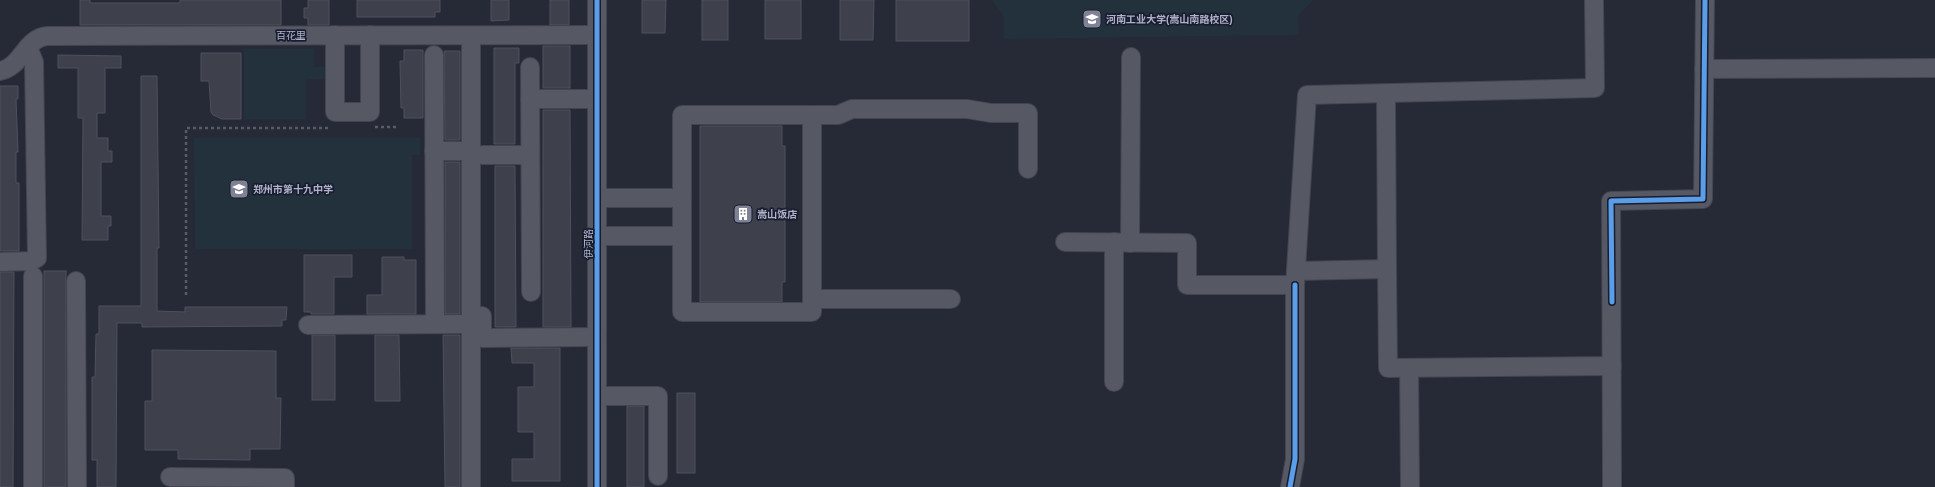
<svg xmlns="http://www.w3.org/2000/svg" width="1935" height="487" font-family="Arial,'Noto Sans SC',sans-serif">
<rect width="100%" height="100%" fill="#262936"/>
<g fill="#23313c">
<path d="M992,0h321l-15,16 1,19 -295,4v-22z"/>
<path d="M244,49h70v18h12v12h-20v40h-62z"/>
<path d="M194,138h226v17h-8v94h-217z"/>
</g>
<g fill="#3e404c" stroke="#4e505e">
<path d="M80,0h10v3h90v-3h101v25h-201z"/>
<path d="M308,0h21v25h-21v-7h-4v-10h4z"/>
<path d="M357,0h83v12h-5v5h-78z"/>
<path d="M491,0h18v20l-18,1z"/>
<rect x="550" y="0" width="19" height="25"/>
<path d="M642,0h24l-1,33h-23z"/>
<rect x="702" y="0" width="26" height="40"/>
<rect x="765" y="0" width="36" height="39"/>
<path d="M840,0h34l-1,40h-33z"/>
<rect x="896" y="0" width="73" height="41"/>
<rect x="543" y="46" width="27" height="42"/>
<path d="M494,48h25v15h-4v81h-21z"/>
<path d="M404,50h19v68h-19v-10h-3l-1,-47h4z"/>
<path d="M444,51h16v89h-15z"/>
<path d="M201,53h40v66h-19l-9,-4 -2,-3 -2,-31h-8z"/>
<path d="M58,55l63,1v12h-16v45h-8v25h11v13h4v11h-11v54h10v10h-3v14h-26l1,-122h-5v-50h-20z"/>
<path d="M141,76h16l2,172h-2v63l28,1v-5h102l-1,13h-4v6l-140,1v-4h-25l-1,164h-19v-27h-5v-83h3l1,-43h3v-28h42z"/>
<path d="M0,86h18v13h-2l2,53h-2v31h3v68h-19z"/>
<path d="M543,110h27l1,217h-28z"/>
<path d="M700,126h82v20h3v136h-3v20h-82z"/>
<rect x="445" y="162" width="15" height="152"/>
<path d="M495,166h20l1,161h-21z"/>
<path d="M304,255h48v22h-18v37h-23v-2h-7z"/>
<path d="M382,257h22v3h12v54h-49v-19h15z"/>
<rect x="44" y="271" width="22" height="216"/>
<path d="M0,272h14l-1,215h-13z"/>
<rect x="312" y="335" width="23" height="65"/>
<path d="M375,335h24l1,66h-25z"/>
<path d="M443,335h17v152h-15z"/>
<path d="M511,348h49v133h-48v-22h22v-27h-16v-45h16v-24h-22z"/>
<path d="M152,350l124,1v47h5l-1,51h-30v11l-72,-1v-9h-33v-49h7z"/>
<rect x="677" y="393" width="18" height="80"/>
<rect x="627" y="406" width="17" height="81"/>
</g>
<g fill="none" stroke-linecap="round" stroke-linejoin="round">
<defs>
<g id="minor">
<path d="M597,0v487"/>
<path d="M335,35v77h35v-77"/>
<path d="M471,42v445"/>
<path d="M434,55l1,269"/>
<path d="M530,67l1,225"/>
<path d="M1704,69l231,-1"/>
<path d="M0,71c22,-4 25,-33 47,-35l550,-1"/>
<path d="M530,99h67"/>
<rect x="682" y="115" width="130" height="197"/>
<path d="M812,115h26l14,-6h115l24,4h37v56"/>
<path d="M434,151h37"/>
<path d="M482,155h48"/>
<path d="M597,198h85"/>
<path d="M597,236h85"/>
<path d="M1065,242l122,1v42h108"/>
<path d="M1130,243l1,-186"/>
<path d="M0,262l31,-1 6,-3 -3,-196 -6,-15"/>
<path d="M1387,269l1,99 224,-2"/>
<path d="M1296,271l91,-2 -1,-168"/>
<path d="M76,281l1,206"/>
<path d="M812,299h139"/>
<path d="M482,316v22l115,-1"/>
<path d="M308,325l163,-1"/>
<path d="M1409,368l1,119"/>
<path d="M1114,382v-140"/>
<path d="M597,396h61v80"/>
<path d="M170,477l115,1v9"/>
<path d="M33,487v-211"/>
<path d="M1290,487l5,-28v-174l12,-190 288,-7 -1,-88"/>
<path d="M1612,487l-1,-286 92,-2 2,-199"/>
</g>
</defs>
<use href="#minor" stroke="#42454f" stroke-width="20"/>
<g stroke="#595c66" stroke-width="2.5" stroke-dasharray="3 3" stroke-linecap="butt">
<path d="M375,127h21"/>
<path d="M186,295v-167h144"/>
</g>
<use href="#minor" stroke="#565864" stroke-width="18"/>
<defs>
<g id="cycleway">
<path d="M597,0v487"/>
<path d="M1612,302l-1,-101 92,-2 2,-199"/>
<path d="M1290,487l5,-28v-174"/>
</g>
</defs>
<use href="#cycleway" stroke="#191d30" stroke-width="8"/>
<use href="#cycleway" stroke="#5a9eea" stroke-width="5"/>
</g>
<defs>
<symbol id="university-square" viewBox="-11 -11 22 22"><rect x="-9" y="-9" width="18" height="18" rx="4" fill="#7f8295" stroke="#191d30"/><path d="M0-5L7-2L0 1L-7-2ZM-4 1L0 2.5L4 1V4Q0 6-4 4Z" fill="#fff"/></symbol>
<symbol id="school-square" viewBox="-11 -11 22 22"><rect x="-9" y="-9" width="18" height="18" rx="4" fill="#7f8295" stroke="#191d30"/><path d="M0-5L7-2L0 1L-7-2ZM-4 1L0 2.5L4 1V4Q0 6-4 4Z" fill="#fff"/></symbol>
<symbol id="building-square" viewBox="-11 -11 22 22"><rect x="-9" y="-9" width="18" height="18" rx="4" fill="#7f8295" stroke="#191d30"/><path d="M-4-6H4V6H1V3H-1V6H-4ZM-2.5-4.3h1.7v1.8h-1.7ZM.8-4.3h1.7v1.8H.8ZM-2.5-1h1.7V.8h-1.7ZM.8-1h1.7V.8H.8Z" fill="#fff"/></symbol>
</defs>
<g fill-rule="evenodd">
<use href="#university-square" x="1081" y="8" width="22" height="22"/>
<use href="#school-square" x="228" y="178" width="22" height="22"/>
<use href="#building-square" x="732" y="203" width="22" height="22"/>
</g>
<g text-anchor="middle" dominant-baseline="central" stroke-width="3.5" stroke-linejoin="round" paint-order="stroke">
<g font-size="10" font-weight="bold" fill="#afb2c8" stroke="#191d30" text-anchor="start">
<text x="1106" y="19">河南工业大学(嵩山南路校区)</text>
<text x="253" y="189">郑州市第十九中学</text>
<text x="757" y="214">嵩山饭店</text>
</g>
<g font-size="10" fill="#afb2c8" stroke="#191d30">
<text x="291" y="35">百花里</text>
<text transform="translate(588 244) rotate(-90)">伊河路</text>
</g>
</g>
</svg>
